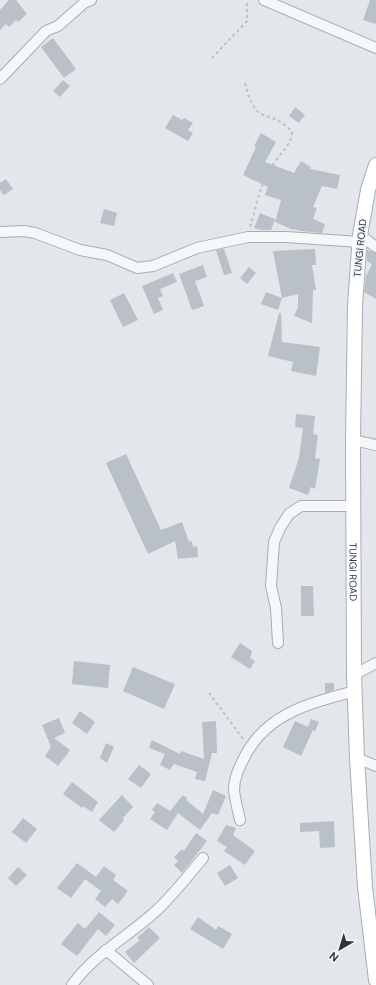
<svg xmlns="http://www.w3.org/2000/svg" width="376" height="985" font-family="'DM Sans',sans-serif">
<rect width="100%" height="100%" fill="#e3e6ea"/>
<g fill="#bac0c7">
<path d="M9,0h7l11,14 -9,8 -2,-2 -7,7 -3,-3 -6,6v-20z"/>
<path d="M370,0h6v24l-13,-4z"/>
<path d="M53,38l23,31 -12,9 -23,-31z"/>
<path d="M63,80l7,6 -10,11 -7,-6z"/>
<path d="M295,107l10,8 -6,8 -10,-7z"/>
<path d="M173,115l9,5 2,-2 9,5 -5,7 5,3 -5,8 -23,-13z"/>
<path d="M261,133l15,9 -11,20 29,11 7,-12 10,6 -1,2 30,6 -3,14 -15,-3 -9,21 4,1 -4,11 12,5 -3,9 -21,-2 -7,-2 -1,1 -18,-8 6,-22 -16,-5 3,-8 -25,-12 13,-28 -2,-1z"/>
<path d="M6,179l7,10 -9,6 -4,-5v-7z"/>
<path d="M104,209l13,4 -3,13 -14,-3z"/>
<path d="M260,213l15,6 -4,11h-10l-7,-2z"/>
<path d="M224,249l8,24 -8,2 -8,-25z"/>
<path d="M315,249l1,16h-4l4,25h-3l-1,33 -18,-7 4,-9v-13l-16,4 -9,-47z"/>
<path d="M367,250l9,3v46l-12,-7 2,-16 6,-12 -5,-3z"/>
<path d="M203,265l4,12 -12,4 9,25 -12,4 -13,-36z"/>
<path d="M249,267l7,6 -9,11 -7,-6z"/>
<path d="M173,273l4,9 -17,7 3,7 -5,2 5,12 -9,4 -12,-28z"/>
<path d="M266,292l16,6 -4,12 -17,-6z"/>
<path d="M124,293l14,27 -15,7 -13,-27z"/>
<path d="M279,313h2l1,29 38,5 -4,29 -25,-5 2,-9 -25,-6z"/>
<path d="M296,414l19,2 -2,18 5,1 -3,23 5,1 -5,30 -4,-2 -3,8 -19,-7 10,-30 4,-30 -8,-1z"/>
<path d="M126,454l35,76 21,-8 7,20 3,-1 1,6 4,-1 1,11 -20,2 -3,-18 -27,13 -42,-91z"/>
<path d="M301,586h12l1,30h-13z"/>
<path d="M240,643l12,8 -2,7 5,3 -5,8 -19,-12z"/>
<path d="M74,661l36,4 -2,23 -36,-4z"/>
<path d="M133,667l42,17 -11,25 -41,-18z"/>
<path d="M325,683h9v7l-9,3z"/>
<path d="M80,711l15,11 -8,12 -15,-11z"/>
<path d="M59,718l6,15 -11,5 16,12 -12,16 -13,-10 6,-9 -9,-22z"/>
<path d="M311,719l8,3 -4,9 -2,-1 -12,26 -18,-9 12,-26 13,6z"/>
<path d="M216,721l1,32h-5l-7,28 -10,-2 2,-7 -23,-8 -4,6 -10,-5 5,-11 -16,-6 3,-8 28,14 1,-3 23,8 -2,-37z"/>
<path d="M106,743l8,4 -7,16 -7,-5z"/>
<path d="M139,765l12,9 -10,14 -13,-9z"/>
<path d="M72,782l26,20 -6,10 -9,-6 -1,2 -19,-14z"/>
<path d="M213,790l13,6 -8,19 -6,-2 -12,17 -22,-17 -11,17 -17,-11 5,-7 -3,-2 5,-7 13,8 13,-16 4,3 -1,2 17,14z"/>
<path d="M122,795l11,12 -10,11 1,2 -10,12 -15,-12z"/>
<path d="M23,818l14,11 -11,14 -14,-11z"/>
<path d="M334,821l1,26 -15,1 -1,-17 -19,1v-9z"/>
<path d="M226,825l10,3 -3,7 22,16 -10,14 -21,-14 3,-4 -10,-6z"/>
<path d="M196,833l11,8 -25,32 -8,-8 4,-4 -4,-4 8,-8 2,2z"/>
<path d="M77,863l19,14 8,-11 12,9 -3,5 15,11 -10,13 -6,-5 -7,8 -10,-8 6,-8 -16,-12 -14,19 -14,-10z"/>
<path d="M230,865l8,13 -13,8 -8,-13z"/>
<path d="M18,867l9,8 -11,11 -8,-8z"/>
<path d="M99,912l16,13 -9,11 -8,-7 -21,27 -16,-12 17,-21 7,6z"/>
<path d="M198,917l18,13 2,-4 14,8 -9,15 -33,-20z"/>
<path d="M149,927l11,11 -26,25 -9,-11 15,-12 -3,-2z"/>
</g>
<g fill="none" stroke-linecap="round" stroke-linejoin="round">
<defs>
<g id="minor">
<path d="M264,0l112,48"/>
<path d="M0,79l46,-48 12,-5 26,-23 7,-3"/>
<path d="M0,232l24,-1 11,2 45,17 27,5 30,13 16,-2 44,-18 51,-11h38l74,5"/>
<path d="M360,235l16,12"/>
<path d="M353,440l23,5"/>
<path d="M278,643l-2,-35 -5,-22 3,-44 6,-14 9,-14 12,-8h53"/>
<path d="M354,675l22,-12"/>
<path d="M357,758l19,8"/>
<path d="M240,820c-2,-10 -5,-20 -6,-30 0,-12 5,-22 10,-32 22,-45 67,-55 111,-67"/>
<path d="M106,950l42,35"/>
<path d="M72,985c22,-31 57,-49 84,-74 17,-16 32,-35 47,-53"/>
</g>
<g id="secondary">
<path id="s1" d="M376,165l-8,25 -8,45 -5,71 -2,134 1,235 3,83 8,129 11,93"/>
</g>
</defs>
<use href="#minor" stroke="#a8adb4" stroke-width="12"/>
<use href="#secondary" stroke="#a8adb4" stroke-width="16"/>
<g stroke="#bcc1c5" stroke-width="2" stroke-dasharray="3 3" stroke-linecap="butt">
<path d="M212,58l35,-37v-21"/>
<path d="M245,83c11,47 25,23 47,49 0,11 -9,18 -15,27 -18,25 -19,41 -27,69"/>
<path d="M209,693l35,47"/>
</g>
<use href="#minor" stroke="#f5f7f9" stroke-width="10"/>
<use href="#secondary" stroke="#fff" stroke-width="14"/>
</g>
<g text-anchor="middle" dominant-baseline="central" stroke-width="3" stroke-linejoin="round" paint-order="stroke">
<g font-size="10" fill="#2b3541" stroke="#f2f5f8">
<text transform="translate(360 248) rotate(-84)">TUNGI ROAD</text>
<text stroke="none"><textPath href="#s1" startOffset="409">TUNGI ROAD</textPath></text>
</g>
</g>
<g transform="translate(340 949) rotate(218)" stroke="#f2f5f8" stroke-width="3" paint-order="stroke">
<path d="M0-3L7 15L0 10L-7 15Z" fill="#2b3541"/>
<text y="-6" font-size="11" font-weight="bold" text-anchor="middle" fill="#2b3541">N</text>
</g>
</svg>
